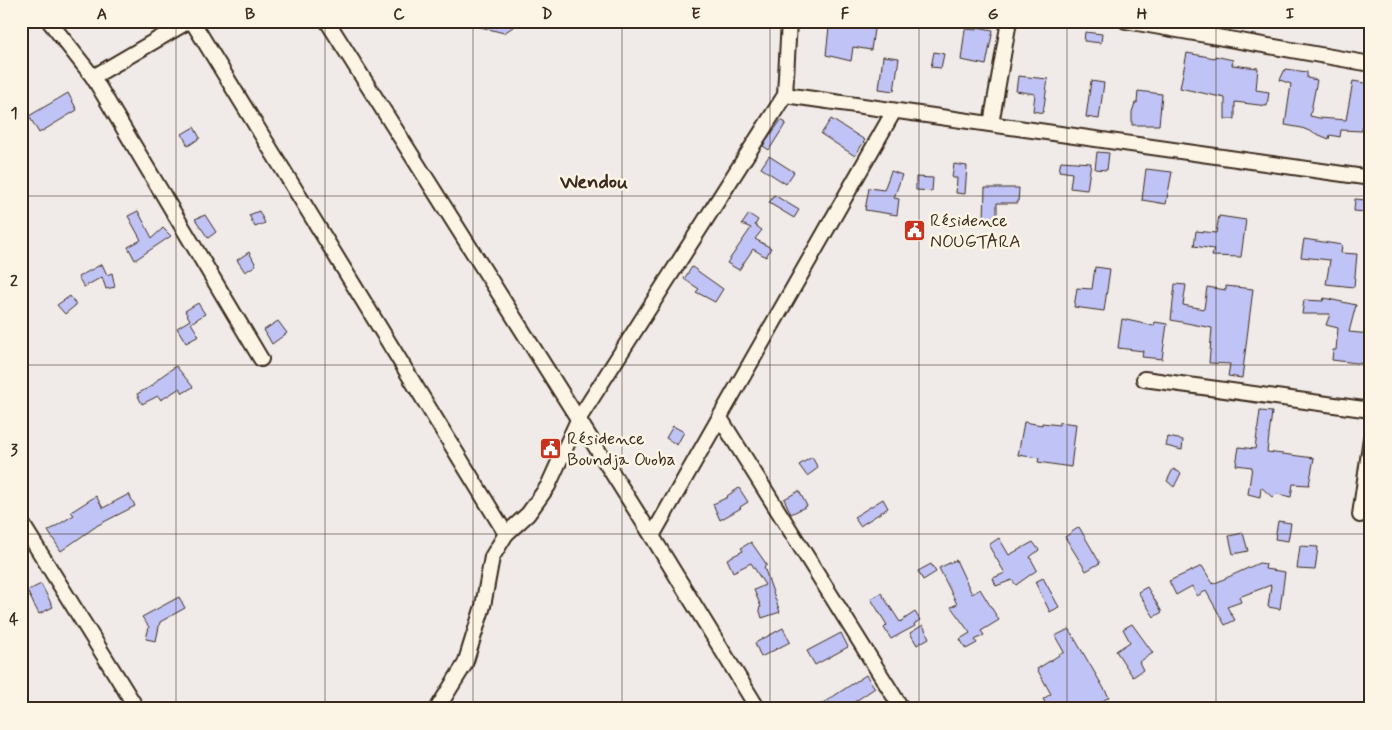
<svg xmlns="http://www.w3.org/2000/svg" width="1392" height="730" font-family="Mynerve,sans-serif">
<rect width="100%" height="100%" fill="#f0ebe8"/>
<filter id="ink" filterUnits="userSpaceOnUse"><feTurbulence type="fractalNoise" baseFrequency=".02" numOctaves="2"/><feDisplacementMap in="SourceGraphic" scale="10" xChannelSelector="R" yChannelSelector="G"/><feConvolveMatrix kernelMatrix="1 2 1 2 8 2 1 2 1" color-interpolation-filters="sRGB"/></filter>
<g filter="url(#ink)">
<g fill="#c0c3f5" stroke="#3b2a1e">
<path d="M473,21h49l-18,12 -31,-8z"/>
<path d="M850,21l25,2 -4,27 -18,-3 -2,14 -25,-6 3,-28 20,2z"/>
<path d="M977,27l16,3 -7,35 -25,-5 4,-31 12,1z"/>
<path d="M1085,32l17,2 -1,9 -17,-2z"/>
<path d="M934,52l10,2 -3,14 -10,-1z"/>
<path d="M1187,53l28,5v-2l18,4 -1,5 26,3 -2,22 13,2 -2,14 -32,-4v17h-10v-21l-45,-10z"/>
<path d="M883,56l16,2 -5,33 -15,-2z"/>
<path d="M1285,69l22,3v6l10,2 -7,36 9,2 27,2 7,-39 17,3 -8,47 -21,-1 -1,7 -10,-2 -1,4 -27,-11 -17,-3 6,-41 -11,-4z"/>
<path d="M1018,76l30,3 -5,34 -10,-2 2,-17 -19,-3z"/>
<path d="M1091,81l13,2 -5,36 -13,-2z"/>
<path d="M1138,91l24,3 -3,31h-27v-13l3,-9h2z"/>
<path d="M68,93l9,17 -38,23 -10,-17z"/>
<path d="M831,119l34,21 -10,16 -34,-22z"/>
<path d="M781,120l5,3 -17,27 -6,-4z"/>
<path d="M194,127l6,11 -12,8 -6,-12z"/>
<path d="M1097,152l12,1 -2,17 -12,-1z"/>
<path d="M769,156l25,16 -8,12 -25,-16z"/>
<path d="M1061,161l30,2 -4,27 -17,-2 2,-15 -13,-2z"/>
<path d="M954,164l13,2 -2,28 -9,-1 1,-15h-5z"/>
<path d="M1146,169l26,3 -6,32 -24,-4z"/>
<path d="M891,171l11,4 -8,23 5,1 -2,16 -32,-5 4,-22 15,2z"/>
<path d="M916,177l17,1 -1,13 -16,-1z"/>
<path d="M985,188h34l-1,15h-21v17h-13z"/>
<path d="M774,195l25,15 -5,8 -25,-15z"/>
<path d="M1355,199l11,1 -1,12 -11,-1z"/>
<path d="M138,211l14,27 11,-10 8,8 -36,24 -7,-13 13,-7 -13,-24z"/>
<path d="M259,211l6,12 -10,4 -6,-12z"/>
<path d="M749,214l9,6 -3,5 7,5 -7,9 16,9 -5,9 -13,-8 -14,21 -12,-7 24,-35 -9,-4z"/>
<path d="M205,215l11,17 -8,6 -13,-19z"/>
<path d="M1219,216l27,4 -5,37 -29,-1 2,-7 -20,-3 2,-15 20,2z"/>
<path d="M1304,239l38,6 -1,8 16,1 -3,33 -28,-3 4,-24 -29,-3z"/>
<path d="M249,252l7,13 -11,7 -8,-12z"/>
<path d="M102,264l5,11 5,-2 3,14 -9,2 -4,-12 -18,10 -6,-10z"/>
<path d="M692,267l31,22 -8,13 -19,-10 3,-3 -15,-10z"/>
<path d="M1095,267l15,2 -6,42 -30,-4 3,-19 15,1z"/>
<path d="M1175,284l11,1 -3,20 21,4 3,-22 19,3v-4l27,3 -11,89 -14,-2 2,-12 -21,-1 3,-35 -41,-8z"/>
<path d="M70,296l6,9 -11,9 -8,-9z"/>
<path d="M1324,298l32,7 -7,27 22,2v14h-4l-2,16 -33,-4 1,-10h3l2,-22 -12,-3 4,-11h-28l2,-14 19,1z"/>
<path d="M198,303l7,11 -14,9 8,13 -13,7 -9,-15 13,-8 -5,-9z"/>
<path d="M1122,319l32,7 1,-4 12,2 -5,35 -20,-2 1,-6 -25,-3z"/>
<path d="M278,321l9,12 -15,11 -8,-14z"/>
<path d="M176,366l17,21 -10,6 -3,-5 -19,12 -3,-4 -16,8 -5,-10 15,-8 7,-8z"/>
<path d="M1260,411l12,1 -5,40 47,6 -5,27 -16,-1 -2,13 -14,-3 -4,4 -12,-11 -1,10 -12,-3 4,-27 -16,-2 3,-18 16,2z"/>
<path d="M1024,422l18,3v-2l17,2v-3l17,2 -5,43 -33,-5 1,-4 -21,-3z"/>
<path d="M673,426l11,6 -7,13 -11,-7z"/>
<path d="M1168,437l15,3 -1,10 -16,-4z"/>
<path d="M812,457l6,11 -11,8 -8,-11z"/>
<path d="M1173,469l8,4 -7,14 -7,-6z"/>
<path d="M739,488l9,14 -8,5 1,1 -21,12 -7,-16 15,-7 -1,-1z"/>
<path d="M799,491l8,15 -16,8 -7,-15z"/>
<path d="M129,494l6,12 -37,19 -37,26 -13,-20 26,-16 -3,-3 25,-16 7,12z"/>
<path d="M883,499l5,9 -28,18 -6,-9z"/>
<path d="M1278,521l13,2 -3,18 -13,-2z"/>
<path d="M1079,527l21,36 -14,8 -21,-34z"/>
<path d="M1243,533l5,18 -15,3 -4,-18z"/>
<path d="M999,538l10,17 24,-13 6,8 -9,7 7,13 -21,15 -4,-5 -16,6 -3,-8 12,-5 -15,-25v-4z"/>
<path d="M751,542l16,23 -3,2 16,45 -18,6 -3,-10 2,-1 -7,-17 11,-5 -14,-22 -18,9 -6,-13 16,-8 -2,-3z"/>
<path d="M1300,546l18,1 -3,23 -18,-1z"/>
<path d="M956,560l16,34 8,-5 19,31 -18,11 3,4 -9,5 2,3 -11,6 -6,-10 10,-6 -19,-26 6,-3 -18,-36z"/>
<path d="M1259,563l7,1 -1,5 20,3 -5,37 -12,-2 3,-22 -32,12 2,5 -14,5 8,13 -10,5 -19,-34 -9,5 -5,-10 -16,9 -7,-14 33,-15 11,18z"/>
<path d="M931,564l5,8 -13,8 -5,-9z"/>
<path d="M1043,578l16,29 -9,5 -15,-30z"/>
<path d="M41,584l12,23 -14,7 -12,-23z"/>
<path d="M1147,587l15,25 -8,5 -16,-25z"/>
<path d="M881,593l19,29 15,-10 5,8 -6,4 1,2 -24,13 -7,-11 3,-3 -16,-26z"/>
<path d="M179,597l6,11 -25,14 -4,19 -10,-2 3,-12 -7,-10z"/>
<path d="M1132,624l21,29 -14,9 4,8 -10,7 -17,-26 14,-9 -7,-13z"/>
<path d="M923,625l6,13 -12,7 -7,-12z"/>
<path d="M783,628l7,14 -29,15 -6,-14z"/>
<path d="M1069,629l40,68 -19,12h-41l-6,-10 8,-5 -14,-25 27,-17 -9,-16z"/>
<path d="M841,633l7,14 -33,18 -8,-14z"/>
<path d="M866,675l9,13 -31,21h-30z"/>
</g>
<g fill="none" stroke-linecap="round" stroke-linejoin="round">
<defs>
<g id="street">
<path d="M49,21l44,56 168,282"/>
<path d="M192,21l314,513"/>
<path d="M327,21l325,515 106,173"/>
<path d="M1126,21l245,43"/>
<path d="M93,77l96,-56"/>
<path d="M785,95l586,83"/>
<path d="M991,124l18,-103"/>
<path d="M1144,379l227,31"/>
<path d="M720,418l182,291"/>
<path d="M1360,515l11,-77"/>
<path d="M21,522l116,187"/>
<path d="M652,536l242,-425"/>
<path d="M437,709l28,-45 18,-58 9,-49 14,-23 22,-20 20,-28 30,-66 207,-325 4,-74"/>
</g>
</defs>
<use href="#street" stroke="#3b2a1e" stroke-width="18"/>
<use href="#street" stroke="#fcf5e5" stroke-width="14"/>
</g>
</g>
<path fill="none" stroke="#3b2a1e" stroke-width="1" stroke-opacity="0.55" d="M176,21v688M325,21v688M473,21v688M622,21v688M770,21v688M919,21v688M1067,21v688M1216,21v688M21,196h1350M21,365h1350M21,534h1350"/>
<defs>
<symbol id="civic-square" viewBox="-11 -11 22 22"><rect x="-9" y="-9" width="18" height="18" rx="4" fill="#c8321e" stroke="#fcf5e5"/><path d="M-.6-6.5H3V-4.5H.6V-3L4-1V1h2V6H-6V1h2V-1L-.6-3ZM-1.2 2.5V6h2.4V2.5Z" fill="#fff"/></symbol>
</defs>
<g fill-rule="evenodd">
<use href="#civic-square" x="902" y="218" width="25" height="25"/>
<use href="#civic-square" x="538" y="436" width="25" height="25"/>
</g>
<g text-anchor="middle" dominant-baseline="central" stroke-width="5" stroke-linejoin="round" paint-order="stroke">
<g font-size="18" fill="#3b2a1e" stroke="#fcf5e5" text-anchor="start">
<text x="930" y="221">Résidence<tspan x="930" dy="21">NOUGTARA</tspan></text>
<text x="567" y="439">Résidence<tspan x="567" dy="21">Boundja Ouoba</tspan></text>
</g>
<g font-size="20" font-weight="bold" fill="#3b2a1e" stroke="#fcf5e5">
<text x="594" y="182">Wendou</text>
</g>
</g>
<rect width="1392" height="730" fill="none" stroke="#fcf5e5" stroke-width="55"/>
<rect x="28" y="28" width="1336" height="674" fill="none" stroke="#3b2a1e" stroke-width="2"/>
<g font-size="16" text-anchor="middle" font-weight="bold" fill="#3b2a1e">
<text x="102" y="19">A</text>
<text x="250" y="19">B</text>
<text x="399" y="19">C</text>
<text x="547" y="19">D</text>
<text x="696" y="19">E</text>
<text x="845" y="19">F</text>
<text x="993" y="19">G</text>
<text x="1142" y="19">H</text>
<text x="1290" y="19">I</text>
<text x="14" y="118">1</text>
<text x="14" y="286">2</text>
<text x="14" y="455">3</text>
<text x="14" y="624">4</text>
</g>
</svg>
